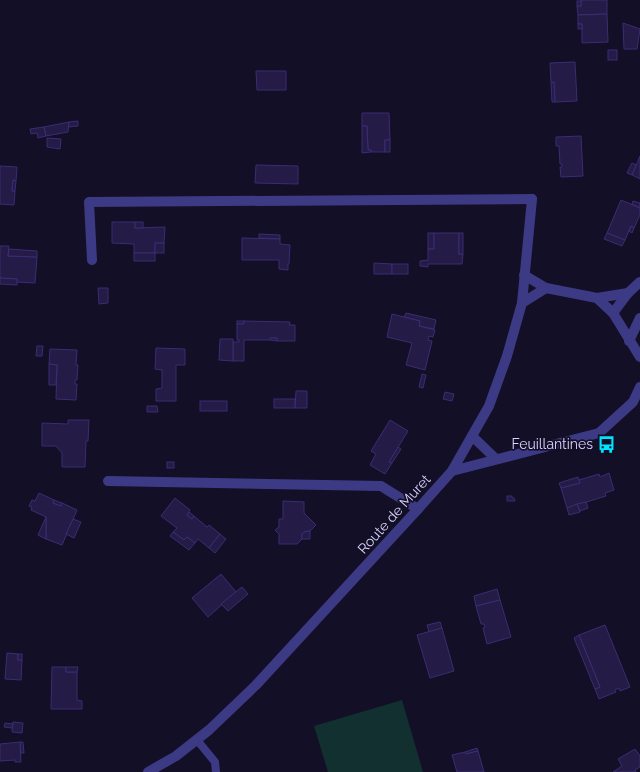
<svg xmlns="http://www.w3.org/2000/svg" width="640" height="772" font-family="Raleway,sans-serif">
<rect width="100%" height="100%" fill="#130f26"/>
<path fill="#12302f" d="M402,700l21,72h-95l-14,-46z"/>
<g fill="#241b47" stroke="#3b2d73">
<path d="M581,0h26v14l-29,1 -1,-9h4z"/>
<rect x="577" y="1" width="4" height="5"/>
<path d="M607,14l1,28 -26,1v-19h-4v-9z"/>
<path d="M623,23l17,6 -3,20h-13z"/>
<rect x="578" y="24" width="4" height="5"/>
<rect x="608" y="50" width="9" height="10"/>
<path d="M575,62l2,39 -22,1 -1,-20 -3,1 -1,-20z"/>
<path d="M256,71h30v19h-29z"/>
<path d="M554,82l1,20h-3l-1,-19z"/>
<path d="M362,113h27l1,27h-5v12h-14v-2h-3l-1,-24h-5z"/>
<path d="M78,121v5l-10,1 1,-5z"/>
<path d="M69,122l-1,10 -22,4 -2,-9z"/>
<path d="M362,126h5l1,24h3v2l-9,1z"/>
<path d="M44,127l2,9 -8,2 -1,-5 -6,1 -1,-5z"/>
<path d="M581,136l2,40 -22,1 -1,-10h2v-3h-2l-1,-18h-3v-9z"/>
<path d="M47,138l14,1 -1,10 -13,-2z"/>
<rect x="385" y="140" width="5" height="12"/>
<path d="M640,156v23l-8,-4z"/>
<path d="M632,163l4,2 -4,10 -5,-2z"/>
<path d="M256,165l42,1v18l-43,-1z"/>
<path d="M0,166l17,1 -1,14 -3,-1 -1,11h3l-1,14 -14,-1z"/>
<path d="M13,180l3,1 -1,10h-3z"/>
<path d="M621,200l19,8v7l-6,13 -3,-2 -6,14 -18,-7z"/>
<path d="M633,201l7,2v5l-8,-4z"/>
<path d="M112,222h23v6l30,-1 -1,16h-9v10h-21v-9l-22,-1z"/>
<rect x="135" y="222" width="8" height="6"/>
<path d="M631,226l3,2 -2,5 -3,-2z"/>
<rect x="428" y="233" width="6" height="16"/>
<path d="M434,233h25v21h4l-1,10h-34v3l-8,-1v-5l8,-1v-11h6z"/>
<rect x="459" y="233" width="4" height="21"/>
<path d="M607,233l18,7 -3,6 -18,-7z"/>
<path d="M259,234l21,1v4l-21,-1z"/>
<path d="M242,238l38,1v5l10,1 -1,19h-1v6l-9,-1v-9h-37z"/>
<rect x="155" y="243" width="9" height="10"/>
<path d="M0,246h9l-1,10 29,1 -2,26 -18,-1v-3l-17,-1z"/>
<path d="M9,249l28,2v6l-29,-1z"/>
<rect x="134" y="253" width="21" height="8"/>
<path d="M374,263l18,1v10h-18z"/>
<rect x="392" y="264" width="16" height="10"/>
<path d="M0,278l17,1v6l-17,-1z"/>
<path d="M98,288h10v15l-9,1z"/>
<path d="M406,313l30,7 -2,9 -15,-3 1,-5 -16,-4z"/>
<path d="M392,314l28,7 -1,5 16,4 -2,7 -4,-1 -1,4 4,1 -7,29 -19,-5 6,-22 -25,-6z"/>
<rect x="237" y="321" width="7" height="3"/>
<path d="M244,321l46,1 -1,3h6v16h-18v-3h-7v2h-26v21h-11v-19h6v-2h-2v-16h7z"/>
<path d="M270,338h7v3l-7,-1z"/>
<path d="M220,339h13v22l-14,-1z"/>
<path d="M37,346h6l-1,10h-6z"/>
<path d="M156,348l29,1v16h-9v36h-20v-12l6,-1v-18l-7,-1z"/>
<path d="M50,349l27,1 -1,15h2l-1,15h-2v4h2l-1,16 -20,-1 1,-34 -8,-1z"/>
<path d="M49,364l8,1 -1,20h-7z"/>
<path d="M422,374l4,1 -3,13 -4,-1z"/>
<path d="M296,391h11v17h-12z"/>
<path d="M445,392l9,2 -2,7 -9,-2z"/>
<rect x="274" y="399" width="21" height="9"/>
<rect x="200" y="401" width="27" height="10"/>
<path d="M147,406h10l1,6h-11z"/>
<path d="M68,420h21l-1,21h-2l-1,26h-23v-14l-6,-7h-14v-23l26,1z"/>
<path d="M390,420l18,11 -19,31 3,1 -7,11 -15,-9 6,-11 -5,-3z"/>
<path d="M398,447l3,2 -9,14 -3,-1z"/>
<rect x="167" y="462" width="7" height="6"/>
<path d="M609,473l5,17 -9,3 1,3 -39,12 -6,-20 19,-5 -1,-3 20,-6 1,3z"/>
<path d="M578,477l2,6 -19,5 -2,-5z"/>
<path d="M39,493l15,7 -1,3 8,3 1,-3 15,7 -15,35 -16,-6v-22l-15,-7 1,-3 -3,-1 3,-6 3,1z"/>
<path d="M507,496h5v2h2l1,3h-8z"/>
<path d="M175,498l15,12 -3,5 5,4 2,-3 13,11 2,-2 11,9 -11,14 -11,-9 -3,4 -8,-6 -3,3 -11,-8 4,-4 -16,-12z"/>
<path d="M54,500l8,3 -1,3 -8,-3z"/>
<path d="M283,501l21,1v11l12,12 -6,6 -6,1 -2,2v5l-5,5h-18v-10l-4,-4 4,-3v-8h4z"/>
<path d="M586,502l2,6 -8,3 -3,-7z"/>
<path d="M577,504l3,8 -11,3 -2,-7z"/>
<path d="M189,512l5,4 -2,3 -5,-4z"/>
<path d="M46,517v22l-8,-4z"/>
<path d="M73,519l8,3 -7,16 -8,-4z"/>
<path d="M310,531v8h-8v-5l2,-2z"/>
<path d="M173,532l11,8 3,-3 8,6 -6,7 -19,-14z"/>
<path d="M220,534l6,5 -11,14 -6,-5z"/>
<path d="M221,574l15,18 -28,25 -16,-19z"/>
<path d="M242,587l6,7 -20,17 -7,-7z"/>
<path d="M497,589l3,11 -24,6 -2,-10z"/>
<path d="M500,600l11,37 -24,7 -4,-16 2,-1 -1,-3h-3l-5,-18z"/>
<path d="M440,622l2,6 -13,4 -2,-7z"/>
<path d="M605,625l25,62 -10,4 -1,-3 -4,2 1,2 -17,7 -4,-10 5,-2 -21,-52z"/>
<path d="M442,628l12,43 -24,7 -13,-43z"/>
<path d="M579,635l21,52 -5,2 -21,-51z"/>
<path d="M7,653l11,1v6h4l-1,20 -16,-1z"/>
<rect x="18" y="654" width="4" height="6"/>
<path d="M52,667h14v5h11v28l5,1v8h-31z"/>
<path d="M66,667h12l-1,5h-11z"/>
<path d="M13,722l10,1 -1,10 -10,-1z"/>
<path d="M5,723l8,1 -1,4 -8,-1z"/>
<path d="M20,742h3l1,11h-3z"/>
<path d="M20,742l1,20h-6v-2l-15,1v-17z"/>
<path d="M477,748l1,3 -12,3 -1,-2z"/>
<path d="M635,749l5,7v11l-5,3 1,2h-23l9,-6 -4,-7z"/>
<path d="M478,751l6,21h-27l-5,-17 13,-3 1,2z"/>
</g>
<g fill="none" stroke-linecap="round" stroke-linejoin="round">
<path stroke="#3d3a85" stroke-width="8" d="M197,740l18,22 1,10"/>
<g stroke="#3d3a85" stroke-width="10">
<path d="M92,260l-3,-58 443,-3"/>
<path d="M597,298l31,-5"/>
<path d="M613,313l15,-20 12,-11"/>
<path d="M629,341l11,-23"/>
<path d="M108,481l273,5 37,23"/>
</g>
<g stroke="#3d3a85" stroke-width="10">
<path d="M524,275l22,13"/>
<path d="M522,303l24,-15 51,10 16,15 27,44"/>
<path d="M472,436l24,23"/>
<path d="M452,471l147,-38 34,-31 7,-15"/>
<path d="M148,772l28,-16 33,-26 47,-45 162,-176 34,-38 37,-65 18,-50 15,-53 10,-104"/>
</g>
</g>
<defs>
<symbol id="bus-bare" viewBox="-9 -9 18 18"><path d="M-5-6H5V4H4V6H2V4H-2V6H-4V4H-5ZM-3.5-4V0h7V-4ZM-3.5 1.2v1.5H-2V1.2ZM2 1.2v1.5H3.5V1.2Z" fill="#00e5ff" stroke="#130f26" stroke-width="2.5" paint-order="stroke"/></symbol>
</defs>
<g fill-rule="evenodd">
<use href="#bus-bare" x="594" y="432" width="25" height="25"/>
</g>
<g text-anchor="middle" dominant-baseline="central" stroke-width="3.5" stroke-linejoin="round" paint-order="stroke">
<g font-size="14" fill="#d9d4ff" stroke="#130f26" text-anchor="end">
<text x="593" y="444">Feuillantines</text>
</g>
<g font-size="14" fill="#d9d4ff" stroke="#130f26">
<text transform="translate(394 514) rotate(-48)">Route de Muret</text>
</g>
</g>
</svg>
